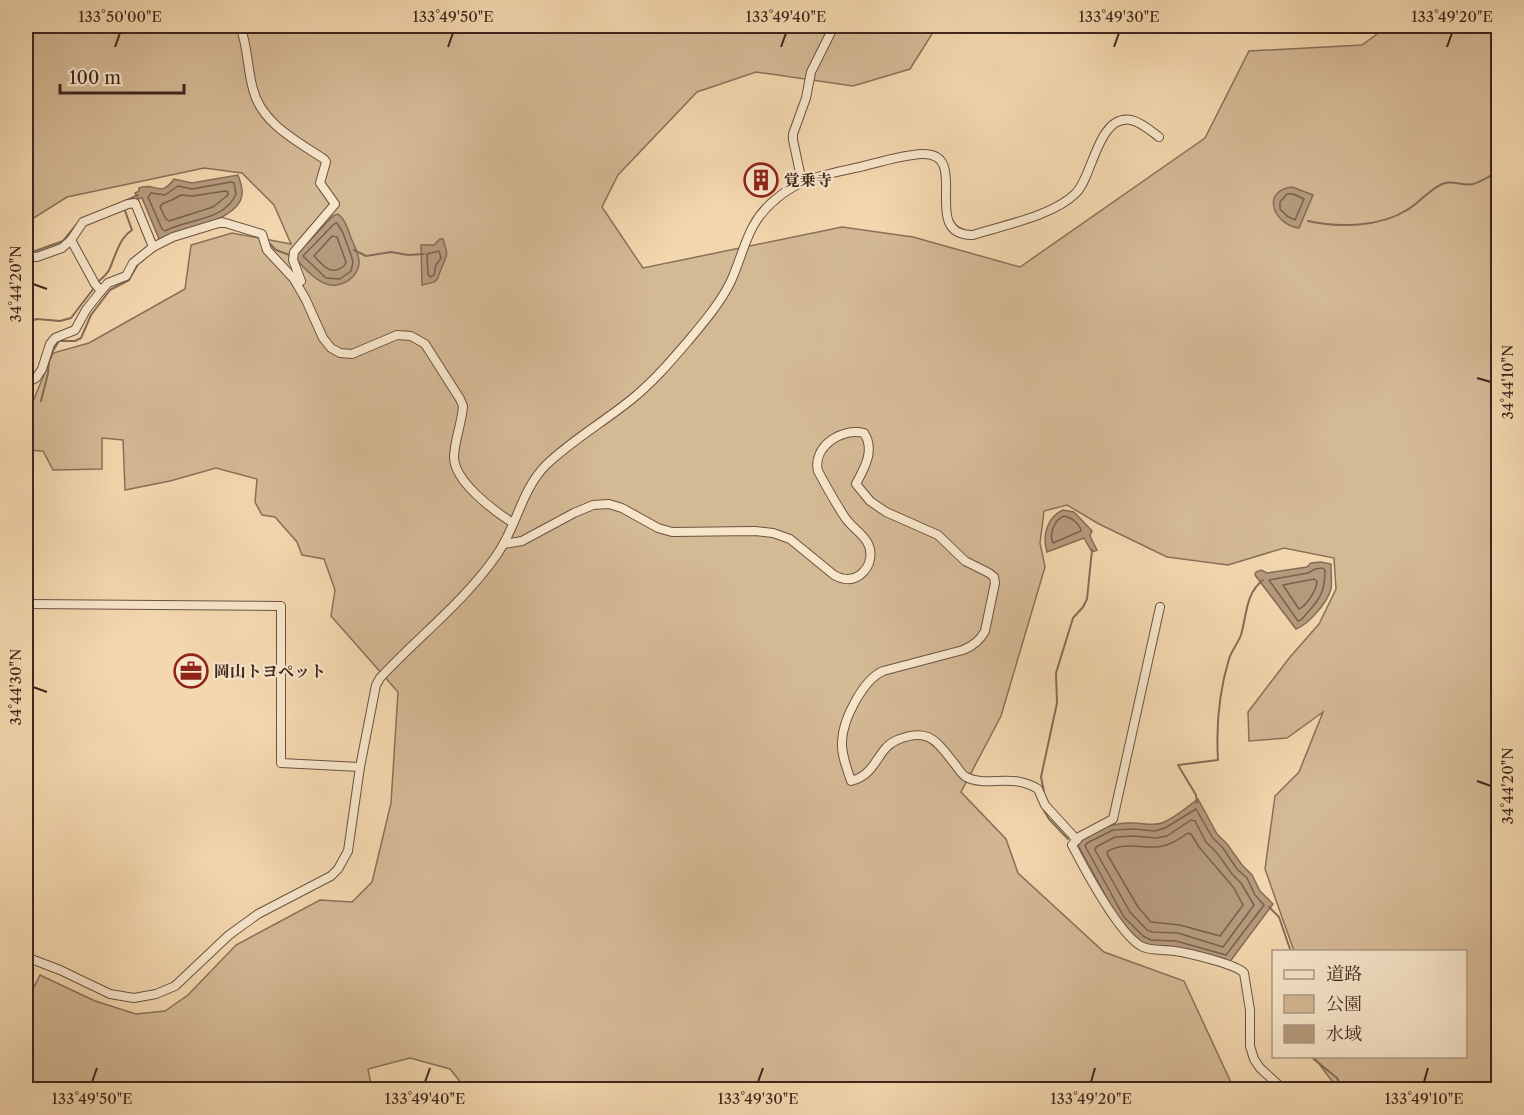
<svg xmlns="http://www.w3.org/2000/svg" width="1524" height="1115" font-family="'Libre Caslon Text','Noto Serif JP',serif">
<rect width="100%" height="100%" fill="#f3d7ae"/>
<filter id="stains"><feTurbulence type="fractalNoise" baseFrequency=".00333" numOctaves="4"/><feColorMatrix values="0 0 0 0 .2 0 0 0 0 .09 0 0 0 0 .02 0 0 0 .5 -.17"/></filter>
<radialGradient id="worn" r=".72"><stop offset=".6" stop-color="#630" stop-opacity="0"/><stop offset="1" stop-color="#630" stop-opacity=".3"/></radialGradient>
<path fill="#d4b995" stroke="#897059" stroke-width="1.5" d="M26,26h911l-27,43 -57,17 -97,-14 -59,20 -79,83 -16,32 41,61 199,-41 71,10 107,30 185,-129 44,-87 113,-6 26,-19h110v1063h-167l1,-8 -18,-24 152,-1v-104l-172,-1 -29,-82 10,-73 24,-24 24,-60 -36,26 -38,3 -1,-29 42,-55 29,-33 17,-35 -2,-31 -50,-10 -56,17 -61,-8 -68,-33 -32,-19 -23,6 -4,32 5,24 -44,149 -40,76 45,47 12,34 86,79 80,29 50,108 -767,1 -17,-21 -40,-11 -42,11 4,20h-346v-86l14,-28 55,26 41,13 29,-3 23,-16 48,-50 84,-45 32,2 20,-20 19,-79 7,-111 -67,-76 4,-26 -11,-31 -22,-4 -5,-13 -22,-25 -13,-2 -7,-13 2,-23 -41,-11 -46,13 -45,9 -2,-50 -21,-2v31l-49,1 -10,-19 -17,-1v-51h8l19,-46 36,-10 96,-54 6,-44 41,-12 59,11 -17,-39 -32,-32 -38,-5 -137,29 -41,26z"/>
<g fill="#b59b7d" stroke="#856c57" stroke-width="1.5">
<path d="M238,175c2,6 5,13 4,19 0,24 -63,40 -82,47l-18,-43 -4,1 -3,-6 4,-2v-3c16,-7 21,11 35,-9l18,4z"/>
<path d="M1292,187l21,8 -14,33c-25,-3 -39,-37 -7,-41z"/>
<path d="M338,214c7,5 10,15 13,24 3,7 7,14 8,22 2,17 -20,31 -35,23 -10,-4 -21,-16 -28,-24l1,-5 36,-38z"/>
<path d="M440,239h3c5,17 5,13 -1,28 -7,15 -1,14 -20,18l-1,-40h13z"/>
<path d="M1063,510l11,2 18,19 -2,5 7,14 -5,2 -8,-14 -37,14c-5,-16 0,-35 16,-42z"/>
<path d="M1321,562l10,2c0,8 1,18 0,25 -4,14 -22,35 -35,40l-41,-54 1,-3 5,-2 6,3 40,-6 4,-4z"/>
<path d="M1198,799l19,35 10,10 15,21 10,10 8,16 13,13 -44,59 -54,-16 -26,-2 -9,-3 -21,-22 -41,-75c11,-16 37,-23 56,-22 9,0 19,3 28,0 13,-5 25,-16 36,-24z"/>
</g>
<g fill="none" stroke-linecap="round" stroke-linejoin="round">
<g stroke="#7a604d" stroke-width="1.5">
<path d="M231,182l3,1 2,11c-11,27 -49,25 -71,37l-3,-2 -14,-32 3,-4 14,2 13,-9 14,3z"/>
<path d="M225,191l3,1v3l-15,12 -44,14 -3,-2 -6,-12 2,-3 12,-5 7,-4 12,1z"/>
<path d="M1287,194h6l11,5 -9,21 -8,-4 -7,-7v-7z"/>
<path d="M337,223l6,10 8,22 2,7 -2,9 -11,8 -14,-1 -23,-22 31,-32z"/>
<path d="M332,236l5,1 9,25 -2,4c-13,10 -20,1 -30,-10z"/>
<path d="M439,251l2,7 -5,7 -2,10 -4,2 -2,-3 -1,-20z"/>
<path d="M1064,516c7,1 16,8 17,15l-28,12c-4,-9 1,-23 11,-27z"/>
<path d="M1322,568l3,2c0,26 -8,32 -24,50l-3,1 -29,-41 39,-7 7,-4z"/>
<path d="M1314,579l3,2c0,9 -11,25 -18,28l-16,-24z"/>
<path d="M1196,809l16,28 11,11 14,21 10,9 8,17 9,10 -38,50 -50,-14 -25,-1 -8,-4 -19,-19 -39,-71 2,-3 26,-13 20,-1 22,2 10,-3z"/>
<path d="M1191,820l4,1 11,21 11,11 15,21 9,9 13,22 -31,42 -45,-14 -26,-1 -5,-2 -17,-18 -35,-62 1,-3 19,-10 18,-1 23,2 11,-2z"/>
<path d="M1188,833l3,1 8,13 35,41 9,17 -23,31 -40,-11 -29,-3 -13,-15 -31,-53 1,-3c17,-9 31,-3 49,-4 12,-1 21,-7 31,-14z"/>
</g>
<g stroke="#856c57" stroke-width="2">
<path d="M125,201l13,-6"/>
<path d="M1308,221c30,7 72,6 99,-11 13,-7 24,-23 38,-27 9,-2 19,3 28,1 9,-2 16,-9 25,-11"/>
<path d="M267,241l9,9 16,6"/>
<path d="M26,250l9,1 28,-10 14,-17"/>
<path d="M354,250l12,6 25,-4 17,3 16,-1"/>
<path d="M97,283c5,-5 11,-9 13,-15 6,-14 9,-29 22,-38l-8,-22"/>
<path d="M26,322l11,-3 23,2 11,-3 23,-30"/>
<path d="M51,354l8,-13h16l6,-3 10,-23 19,-25 19,-10 9,-16"/>
<path d="M41,401l7,-28 1,-14"/>
<path d="M1044,792l-3,-15 16,-74 -1,-30 17,-55 10,-11 4,-8 5,-49"/>
<path d="M1197,803l-1,-8 -18,-30 40,-5c-2,-33 1,-68 11,-101 3,-9 9,-16 12,-24 6,-20 4,-41 22,-55"/>
<path d="M1043,809l6,10 19,20"/>
<path d="M1269,907l10,10 12,35"/>
<path d="M1310,1056l27,22 6,12"/>
</g>
<defs>
<g id="minor">
<path d="M240,26c8,20 7,42 13,63 8,34 44,52 71,70l2,3 -6,21 15,21 -41,48 -1,8 8,21"/>
<path d="M802,182l-9,-42v-6l13,-36 5,-26 23,-46"/>
<path d="M71,240l24,44 6,7"/>
<path d="M26,256l11,1 25,-9 9,-8 12,-18 45,-18 7,-1 18,44"/>
<path d="M26,383l10,-5 6,-9 8,-25 5,-6 20,-8 11,-20 15,-19 7,-8 18,-7 7,-13 20,-16 20,-10 49,-15 40,12 5,16 27,29 12,21 17,38 8,10 9,5 12,1 45,-19 14,1 14,8 35,55 3,7c-1,17 -9,35 -9,52 1,24 40,53 59,65"/>
<path d="M504,544l18,-3 52,-28 19,-8 16,-1 13,4 36,20 14,4 83,-1 18,2 17,6 44,36c9,5 18,6 26,0 5,-4 9,-10 10,-16 4,-21 -17,-28 -26,-43 -9,-14 -18,-30 -26,-45 -6,-24 24,-44 46,-38 11,17 1,34 -8,51l14,17 16,11 52,23 27,26 24,12 5,4 1,6 -10,48c-5,10 -12,15 -22,19l-80,21c-20,9 -40,48 -41,70 -1,14 5,27 9,40 27,-7 25,-32 46,-41 32,-13 39,1 57,23 4,5 7,11 12,14 22,11 45,-5 72,12l7,16 32,35"/>
<path d="M26,604l255,2v157l79,4"/>
<path d="M1160,607l-47,212 -34,18 -7,8c12,23 48,92 71,102 9,4 21,2 32,4 13,2 61,13 69,22l6,37v36l4,13 6,9 24,22"/>
<path d="M26,799l3,-32v-162"/>
<path d="M26,957l34,13 50,24 24,4 22,-4 19,-8 54,-51 29,-21 73,-38 7,-7 10,-18 12,-84 16,-82 4,-7c38,-41 84,-76 116,-122 20,-27 25,-66 50,-91 26,-25 59,-44 86,-66 22,-18 39,-38 57,-59 15,-18 32,-38 42,-59 14,-31 16,-59 45,-82 7,-6 18,-13 27,-17 18,-7 38,-11 57,-15 20,-5 42,-12 62,-13 51,-2 -4,82 51,81 31,-10 80,-19 103,-42 17,-17 22,-79 55,-73 10,2 20,11 28,17"/>
</g>
</defs>
<use href="#minor" stroke="#6b5241" stroke-width="10"/>
<use href="#minor" stroke="#f7e5ca" stroke-width="8"/>
</g>
<path fill="none" stroke="#3e261d" stroke-width="2" d="M115,47l5,-14M448,47l5,-14M781,47l5,-14M1114,47l5,-14M1447,47l5,-14M33,284l14,5M1477,378l14,4M33,687l14,5M1477,781l14,5M92,1082l5,-14M425,1082l5,-14M758,1082l5,-14M1091,1082l4,-14M1424,1082l4,-14"/>
<defs>
<symbol id="building-ring" viewBox="-11 -11 22 22"><circle r="9.5" fill="#f7e5ca" stroke="#8f2418" stroke-width="1.5"/><path d="M-4-6H4V6H1V3H-1V6H-4ZM-2.5-4.3h1.7v1.8h-1.7ZM.8-4.3h1.7v1.8H.8ZM-2.5-1h1.7V.8h-1.7ZM.8-1h1.7V.8H.8Z" fill="#8f2418"/></symbol>
<symbol id="office-ring" viewBox="-11 -11 22 22"><circle r="9.5" fill="#f7e5ca" stroke="#8f2418" stroke-width="1.5"/><path d="M-6-3h4V-5.5h4V-3h4V5H-6ZM-1-4.5V-3h2v-1.5ZM-6 0V1H6V0Z" fill="#8f2418"/></symbol>
</defs>
<g fill-rule="evenodd">
<use href="#building-ring" x="742" y="161" width="38" height="38"/>
<use href="#office-ring" x="172" y="652" width="38" height="38"/>
</g>
<g text-anchor="middle" dominant-baseline="central" stroke-width="4.5" stroke-linejoin="round" paint-order="stroke">
<g font-size="16" font-weight="bold" fill="#3e261d" stroke="#f7e5ca" text-anchor="start">
<text x="784" y="180">覚乗寺</text>
<text x="214" y="671">岡山トヨペット</text>
</g>
</g>
<rect width="1524" height="1115" fill="none" stroke="#f3d7ae" stroke-width="66"/>
<rect x="1272" y="950" width="195" height="108" fill="#f7e5ca" stroke="#ad9985" stroke-width="1.5"/>
<rect x="1284" y="970" width="30" height="9" fill="#f7e5ca" stroke="#ad9985" stroke-width="1.5"/>
<text x="1326" y="980" font-size="18" fill="#3e261d">道路</text>
<rect x="1284" y="995" width="30" height="18" fill="#d4b995" stroke="#ad9985" stroke-width="1.5"/>
<text x="1326" y="1010" font-size="18" fill="#3e261d">公園</text>
<rect x="1284" y="1025" width="30" height="18" fill="#b59b7d" stroke="#ad9985" stroke-width="1.5"/>
<text x="1326" y="1040" font-size="18" fill="#3e261d">水域</text>
<path d="M60 84v9h124v-9" fill="none" stroke="#3e261d" stroke-width="3"/>
<text x="69" y="84" font-size="18" fill="#3e261d" stroke="#f7e5ca" stroke-width="4.5" paint-order="stroke">100 m</text>
<rect x="33" y="33" width="1458" height="1049" fill="none" stroke="#3e261d" stroke-width="2"/>
<g font-size="15" text-anchor="middle" fill="#3e261d">
<text x="120" y="22">133°50'00"E</text>
<text x="453" y="22">133°49'50"E</text>
<text x="786" y="22">133°49'40"E</text>
<text x="1119" y="22">133°49'30"E</text>
<text x="1452" y="22">133°49'20"E</text>
<text transform="translate(16 284) rotate(-90)" y="5">34°44'20"N</text>
<text transform="translate(1508 382) rotate(-90)" y="5">34°44'10"N</text>
<text transform="translate(16 687) rotate(-90)" y="5">34°44'30"N</text>
<text transform="translate(1508 786) rotate(-90)" y="5">34°44'20"N</text>
<text x="92" y="1104">133°49'50"E</text>
<text x="425" y="1104">133°49'40"E</text>
<text x="758" y="1104">133°49'30"E</text>
<text x="1091" y="1104">133°49'20"E</text>
<text x="1424" y="1104">133°49'10"E</text>
</g>
<rect width="100%" height="100%" filter="url(#stains)"/>
<rect width="100%" height="100%" fill="url(#worn)"/>
</svg>
